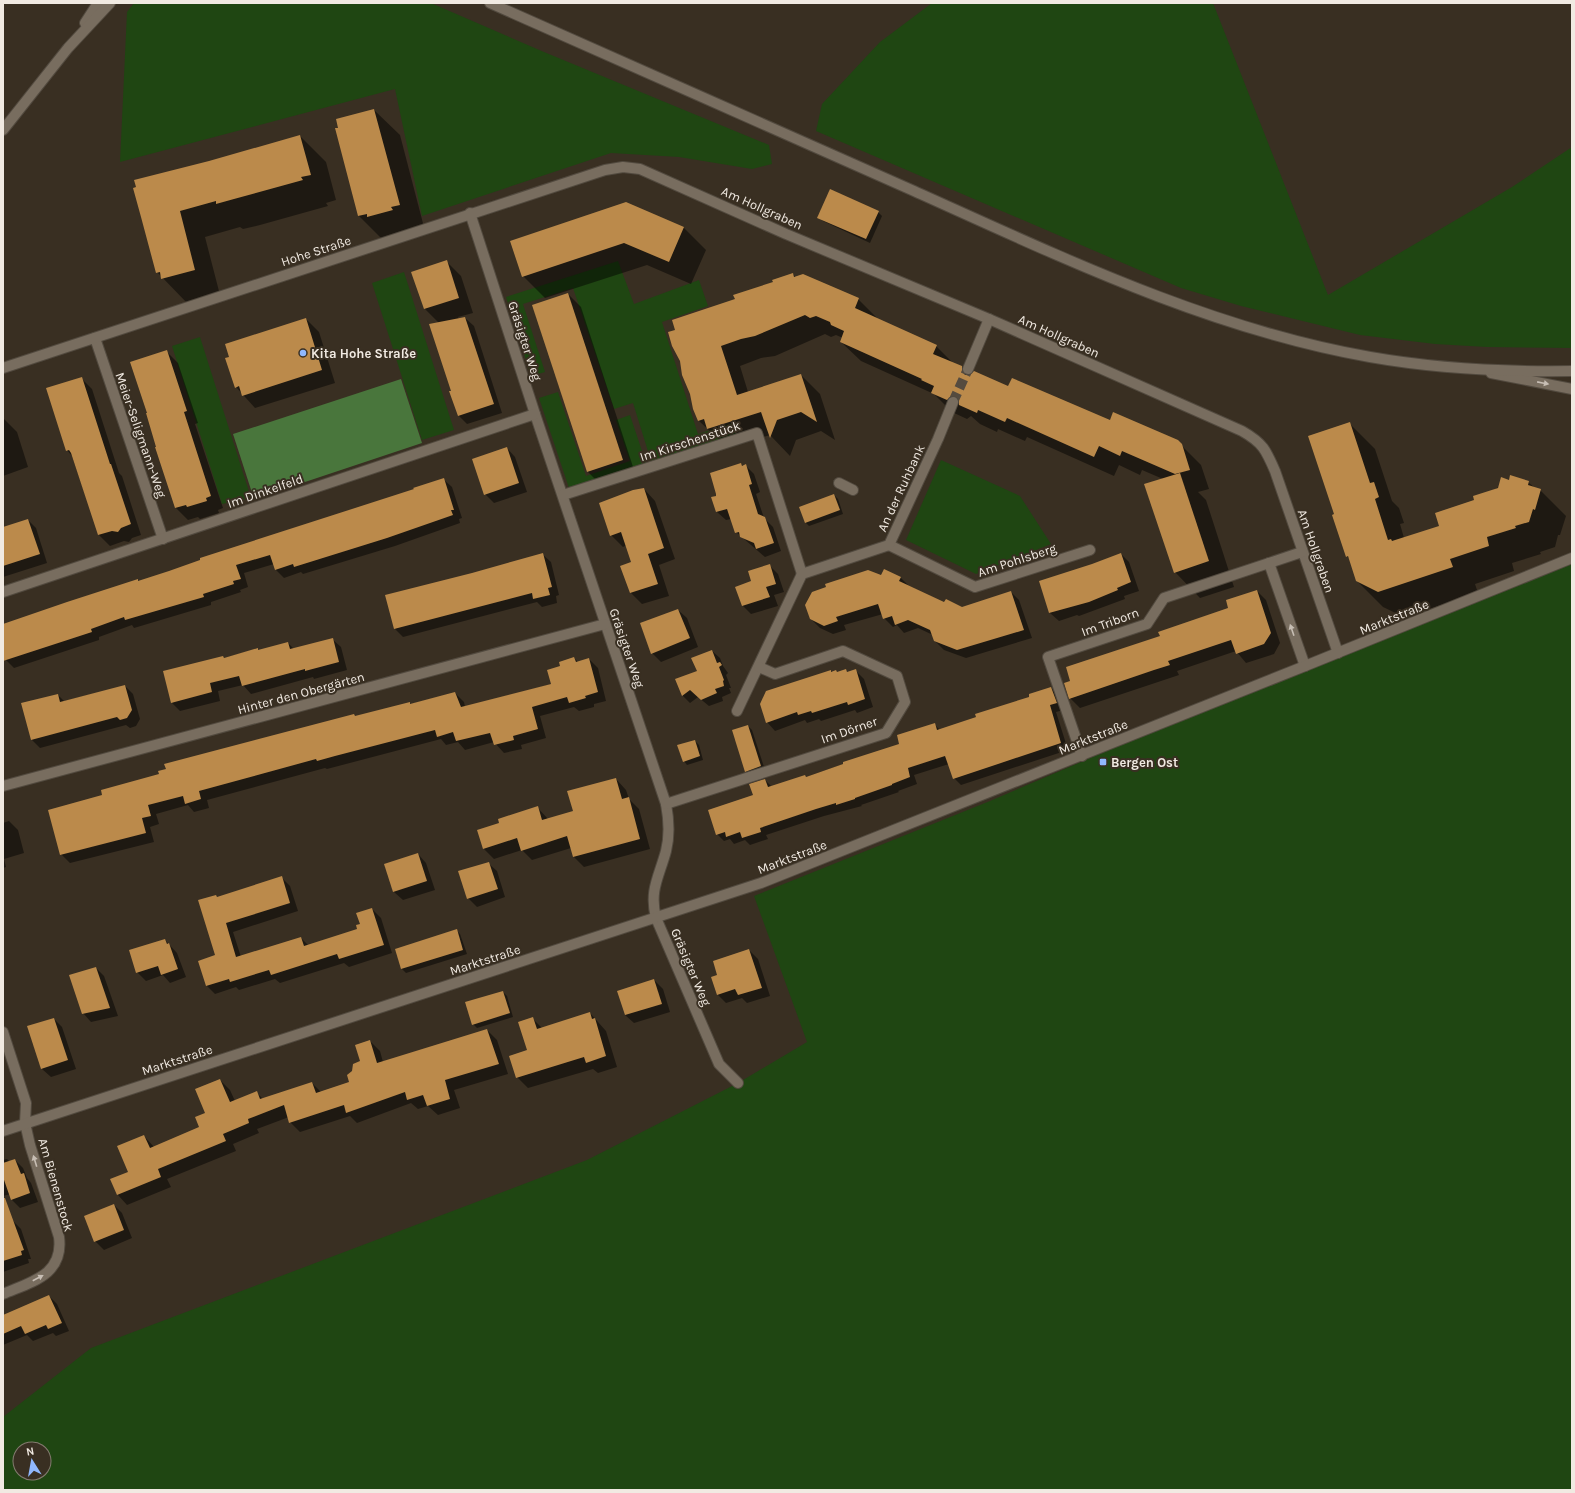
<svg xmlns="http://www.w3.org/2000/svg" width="1575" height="1493" font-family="Karla,sans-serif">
<rect width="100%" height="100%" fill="#392f22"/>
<g fill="#1f4612" fill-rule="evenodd">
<path d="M134,3h297l113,49 225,93 3,19 -20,5 -73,-12 -68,-4 -189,63 -27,-127 -275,73 7,-150z"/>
<path d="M932,3h281l115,292 184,-108 60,-40v201l-85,-1 -52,-3 -75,-9 -119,-29 -60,-18 -365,-157 6,-27 58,-62z"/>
<path d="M618,261l16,43 65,-24 9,26 -46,16 36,112 35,-11 3,12 -85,26 -18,-58 -19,6 -41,-121 -50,16 22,68 -14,4 -25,-79z"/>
<path d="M404,272l50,158 -32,10 -50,-157z"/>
<path d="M200,337l51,161 -29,6 -50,-158z"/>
<path d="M558,392l28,84 44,-15 -14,-41 14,-5 17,51 -77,25 -31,-93z"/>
<path d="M941,460l79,36 31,48 -75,30 -70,-34z"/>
<path d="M1572,558v932h-1569v-73l88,-69 496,-188 151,-77 69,-41 -53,-146 236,-95 315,-135zM20,1449h24v24h-24z"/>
</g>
<path fill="#49763c" d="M401,379l21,64 -168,56 -21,-65z"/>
<g fill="#0007">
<path d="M374,110l26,25 25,96 -40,11 -26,-26 -22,-87z"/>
<path d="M300,136l26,26 10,38 -10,3 2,3 -68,19 -17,4 -3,-2 -35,10 15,58 -32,9 -31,-32 -23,-84 75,-26z"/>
<path d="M626,203l58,25 22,22 -15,34 -44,-19 -102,33 -22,-22z"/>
<path d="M878,212l4,4 -12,27 -47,-22 -4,-4z"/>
<path d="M446,261l15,15 12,37 -15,4 1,2 6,-1 9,8 28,87 -35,11 -8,-8 -20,-93 -14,-14z"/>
<path d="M793,274l3,4 62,21 20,20 58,27 18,18 8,3 8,9 140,45 67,20 24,24 8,24 -11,3 8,8 28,87 -34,11 -25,-26 -12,-93 -21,-9 -2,5 -21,-10 -5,11 -87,-39 -2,4 -27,-12 -1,3 -17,-8 -9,-8 -4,3 -15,-7 -18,-18 -73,-33 -20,-19 2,-4 -7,-3 -5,2 -6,-3 -50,22 -14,2 -21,8 8,26 53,-17 19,19 15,46 -14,-9 -25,9 -6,16 -20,-21 -42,13 -29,-27 -5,-12 42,-109z"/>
<path d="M568,294l13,13 54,166 -35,11 -13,-13z"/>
<path d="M306,319l13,13 16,51 -80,25 -19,-21z"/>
<path d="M166,351l12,12 20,60 -3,1 28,84 -5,2 1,3 -19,6 -2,-2 -10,3 -12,-12z"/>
<path d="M81,378l11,11 27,84 3,3 19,59 -9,3 -3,4 -5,-1 -14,5 -11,-11 -27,-79 -5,-6z"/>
<path d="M3,418l14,14 11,35 -25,9z"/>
<path d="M1349,423l26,26 17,52 7,7 5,15 -4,1 4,14 37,-12 34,-26 35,-19 18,1 7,6 5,2 26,26 -6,19h-2l-3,12 -15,5 1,2 -29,9 2,8 -39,13 3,9 -74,24 -21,-10 -26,-26 -7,-22 -3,-3 -12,-42z"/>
<path d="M507,448l8,9 12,35 -33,11 -9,-9z"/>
<path d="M741,464l2,2h3l8,8 6,18 -4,2 8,24 9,9 8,24 -16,6 -29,-25 -5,-13 -5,1 -9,-8 -4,-14 3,-2z"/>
<path d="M443,479l9,8 10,31 -3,1 1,4 -65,23 -92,28 -2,-2 -17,6 -8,-8 -2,-6 -30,9 4,14 -8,3 1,2 -30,10v3l-77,23 -2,-3 -33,12v3l-85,28 -8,-8 -3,-7v-28l135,-45 1,2 276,-92z"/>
<path d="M644,489l11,12 20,58 -16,6 10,31 -27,8 -11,-11 -9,-27 11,-4 -6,-17 -4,2 -12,-12z"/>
<path d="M834,495l4,4 5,15 -34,12 -4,-4z"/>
<path d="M28,520l8,8 11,35 -44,14v-49z"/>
<path d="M542,554l9,8 8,33 -3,1 1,7 -15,4 -5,-5 -134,35 -8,-8 77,-55z"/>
<path d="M1121,554l8,8 10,29 -15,5 1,3 -46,17 -2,-1 -18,6 -9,-8 -10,-31 52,-17z"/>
<path d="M769,565l9,9 6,18 -10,3 4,11 -27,8 -8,-8 9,-25z"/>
<path d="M881,576l19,1 9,9 36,17 17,5 49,-16 8,8 13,38 -66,20 -22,-8 -9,-9 -2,-6 -15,-7 -14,5 -7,-8 -4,2 -9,-9 -1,-4 -39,11 2,5 -13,4 -13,-6 -9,-9z"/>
<path d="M1257,591l9,9 14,43 -6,11 -28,9 -10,-12 -59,20 2,4 -99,33 -10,-10 1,-17 90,-45 68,-27z"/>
<path d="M678,610l9,8 11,29 -37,15 -9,-9z"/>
<path d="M332,639l9,8 6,23 -33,9 -1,-2 -62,17 -8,-9 -25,6 2,10 -40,10 -8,-8 51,-46 1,1 33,-9 2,2 29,-8 6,6z"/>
<path d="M712,651l8,7 3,8 5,7 -2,2 5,13h-2l2,5 -9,4 1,4 -14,5 -11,-9 -8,6 -7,-7 -6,-16 21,-9z"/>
<path d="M574,658l4,4 11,-3 9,9 8,33 -12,3v3l-15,4 -5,-4 -34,9 6,22 -25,7 1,4 -18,4 -10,-11 -29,8 -7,-8 -12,3 -5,-6 -114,30 -2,-1 -118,32 2,8 -15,4 -6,-7 -32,9 3,10 -9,3 4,15 -84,21 -9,-9 42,-58 57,-21 195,-58 54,-14 2,1 44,-11 9,9 1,5 87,-23 9,-17z"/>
<path d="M855,670l9,9 9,28 -16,6 -2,-3 -34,11 -2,-2 -12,4 -2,-3 -30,11 -8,-9 64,-51 1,1 4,-1 2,2 8,-2 2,2z"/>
<path d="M125,686l8,8 7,25 -4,7 -6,2 -4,-3 -86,23 -8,-8 -10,-36 36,-9 6,6z"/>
<path d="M1051,688l7,7 5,15 -7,2 12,38 -107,35 -7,-7 -5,-14 -35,11 3,9 -19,7 1,1 -38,13 1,1 -38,10 -58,19 2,4 -18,6 -5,-5 -11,4 -4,-5 -6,2 -7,-7 37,-38 11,-16 7,7 34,-10 95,-33 33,-20 6,6 91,-33z"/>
<path d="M748,726l4,4 13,40 -15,5 -4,-4z"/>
<path d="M695,741l4,4 4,15 -16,5 -3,-4z"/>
<path d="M616,779l10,11 3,9 10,10 11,40 -66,18 -10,-10 -3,-9 -39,12 -10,-10 -28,9 -11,-11 17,-24 37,-17 11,12 26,-7z"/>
<path d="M9,821l9,9 6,23 -20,6 2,8 -3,1v-45z"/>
<path d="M418,854l8,9 9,27 -32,10 -9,-8 -9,-27z"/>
<path d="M488,863l9,8 8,26 -28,10 -9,-9z"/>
<path d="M282,878l8,8 8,25 -65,21 8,25 60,-19 8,8 50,-16 13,-21 9,9 11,35 -43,14 -5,-4 -64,20 -5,-4 -36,11 -3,-3 -21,7 -8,-8 -8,-25 17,-5v-60l2,2z"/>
<path d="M456,930l4,4 7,20 -61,19 -4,-4 -6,-19z"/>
<path d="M165,940l12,13 9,24 -16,6 -7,-8 -17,6 -9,-9z"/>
<path d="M749,950l9,9 12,37 -23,7 -5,-5 -16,5 -8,-8 1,-19z"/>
<path d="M96,968l8,8 14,40 -27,6 -8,-9z"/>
<path d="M654,980l9,9 7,23 -36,11 -9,-8z"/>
<path d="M503,992l4,4 6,21 -36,11 -4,-4z"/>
<path d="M590,1013l16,18 11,36 -19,6 -5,-4 -65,19 -11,-11 11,-26 5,-32 9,9z"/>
<path d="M54,1019l8,8 14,42 -25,8 -9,-8z"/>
<path d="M487,1030l10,10 11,34 -54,16 6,18 -22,7 -10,-9 -10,3 -7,-6 -54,20 -7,-7 -50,16 -10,-10 -1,-5 -32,12 2,4 -26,11 3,7 -69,28 4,8 -44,18 -9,-10 -7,-15 18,-7 15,-37 10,11 47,-19 19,-48 10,10 5,11 22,-8 6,6 49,-16 9,9 29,-9 11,-21 9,-21 10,10 3,11z"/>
<path d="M7,1159l3,3 5,-2 8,8 4,10 4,5 7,19 -18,6 -8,-8 -2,-6 -7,2v-36z"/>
<path d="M114,1205l8,8 10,25 -28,12 -9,-9z"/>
<path d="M13,1221l8,8 10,30h-3l1,4 -26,9v-47z"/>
<path d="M49,1296l8,8 12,27 -13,5 -3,-3 -20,8 -6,-6 -24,10v-29z"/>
</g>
<g fill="#bb8a4b">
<path d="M374,109l26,96 -9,2 2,3 -26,7v-3l-9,2 -23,-88h3l-2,-9z"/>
<path d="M300,135l11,40 -10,2 2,3 -69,19 -18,5v-3l-36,10 15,59 -34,9 -1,-7 -4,1 -15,-56 -8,-29 3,-1 -2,-7 75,-19z"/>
<path d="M830,189l49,22 -13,28 -49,-21z"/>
<path d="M626,202l58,25 -15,35 -45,-19 -102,34 -12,-36z"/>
<path d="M447,260l12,38 -35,11 -13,-37z"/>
<path d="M793,273l1,4 9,-3 56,24 -4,10 82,37 -4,9 29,12v4l3,5h4l5,-4 34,15 4,-8 98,42 3,-8 65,28 4,4 8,26 -15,4 -53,-23 -2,5 -21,-10 -5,11 -87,-39 -2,4 -27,-12 -1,3 -18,-8v-4l-3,-5h-4l-5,4 -16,-7 3,-7 -13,-6 1,-1 -82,-37 4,-11 -13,-6 -1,-3 -14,-6 -6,2 -5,-3 -50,21 -14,3 -20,7 16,49 64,-21 16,48 -16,-10 -24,8 -7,18 -9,-26 -54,17 -3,-10 -6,2 -5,-12 -3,-15 -8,-19 -2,-14 -8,-15 -4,-14 7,-2 -3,-10 63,-21 -2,-4 40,-13 -1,-2z"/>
<path d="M568,293l55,167 -36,12 -55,-167z"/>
<path d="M465,317l29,87 -36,12 -9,-25h2l-22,-67z"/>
<path d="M306,318l16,52 -80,26 -3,-10 -4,2 -10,-30 4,-1 -4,-13z"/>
<path d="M167,350l20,61 -3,1 27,84 -5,2 1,3 -20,6 -1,-2 -11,3 -20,-61h1l-10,-34h1l-17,-51z"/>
<path d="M82,377l28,87h1l20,60 -10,4 -3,4 -6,-1 -14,4 -27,-82 -2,-3 -3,1 -20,-63z"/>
<path d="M1350,422l20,61 4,-1 5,15 -4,2 13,41 3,-1 1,2 47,-15 -4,-13 39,-13 -1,-4 25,-8 3,-11 8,3 1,-5 19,6 -1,4 13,4 -6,21 -2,-1 -4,13 -14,4 1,2 -29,9 2,9 -39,13 3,8 -75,25 -22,-11 -8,-25 -2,1 -14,-42 2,-1 -26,-78z"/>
<path d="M507,447l12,36 -35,12 -12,-36z"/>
<path d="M741,463l1,3 4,-2 6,20 -3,1 9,29 7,3 9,26 -18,6 -2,-6 -14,-6 -1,-5 -4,1 -8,-24 -11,3 -5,-15 5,-1v-2l-6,-21z"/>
<path d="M1180,473l29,88 -35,12 -30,-89z"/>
<path d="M444,478l10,32h-3l2,5 -66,23 -93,29 -1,-3 -18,6 -5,-15 -34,10 5,14 -8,2 1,3 -31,10 1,3 -79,23 -1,-3 -33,12 1,3 -89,29v-37l64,-22 71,-23v2l31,-10 31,-11v-2l214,-69 -1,-1z"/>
<path d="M644,488l20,60 -16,6 10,30 -28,9 -10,-27 11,-4 -10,-30 -11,4 -11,-33 34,-13z"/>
<path d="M834,494l6,16 -35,13 -6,-16z"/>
<path d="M28,519l12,35 -37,12v-39z"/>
<path d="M543,553l9,34 -4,1 2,7 -17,4 -1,-6 -138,36 -9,-34 87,-22z"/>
<path d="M1121,553l10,29 -14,6 1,2 -29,12 -40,11 -10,-32 53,-17z"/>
<path d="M770,564l6,20 -10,3 4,10 -28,9 -7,-19 16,-6 -3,-10z"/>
<path d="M884,569l17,8 -2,4 45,21 2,-3 16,8 49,-16 13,39 -67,20 -23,-9 -4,-11 -22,-10 -13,5 -3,-9 -9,3 -5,-15 -42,13 2,4 -14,5 -14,-7 -5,-14 7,-13 14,-5 -1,-3 43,-14 13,5z"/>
<path d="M1257,590l14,43 -7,11 -28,10 -5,-14 -63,21 2,4 -16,5 -85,29 -5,-16 6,-2 -4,-14 94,-31 -2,-4 70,-24 -2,-8z"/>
<path d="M678,609l12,29 -39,16 -11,-31z"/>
<path d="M333,638l6,24 -34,9v-2l-63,17 -3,-10 -29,7 2,9 -41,11 -8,-32 60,-15 1,2 34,-10v2l30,-8 2,7z"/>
<path d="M712,650l5,13 3,-1 2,3 -3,2 5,13 -1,1 1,5 -9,3 2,4 -16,7 -11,-10 -8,6 -7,-17 22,-8 -6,-13z"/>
<path d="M574,657l2,5 13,-4 9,34 -13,4 1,2 -17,5 -2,-6 -35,10 6,22 -25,7 1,4 -20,5 -4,-12 -34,8 -3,-9 -16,5 -2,-7 -100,26 -18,5 -1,-2 -117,32 2,8 -16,5 -2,-8 -35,9 3,11 -9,2 4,15 -86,22 -12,-45 54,-15 -1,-5 58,-16 -1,-3 8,-2 -2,-5 190,-50 1,2 55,-14v2l45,-12 6,15 90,-23 -4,-14 13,-4 -1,-4z"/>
<path d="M846,669l1,3 9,-3 9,30 -17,6 -1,-3 -35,11 -1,-2 -13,4 -1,-3 -31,11 -6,-19 6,-13 65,-21v2l5,-2 1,2z"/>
<path d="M125,685l7,25 -5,8 -7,2 -3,-3 -86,23 -10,-37 37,-9 2,8z"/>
<path d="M1051,687l6,16 -7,2 11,38 -108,36 -8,-23 -37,12 2,9 -18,7v1l-37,13v1l-19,6v-2l-20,6 -56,19 1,4 -19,6 -2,-6 -14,5 -1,-5 -9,3 -8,-25 45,-15 -4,-11 16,-5 3,8 37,-12 1,2 37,-13v-2l56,-18 -2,-9 38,-12 2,7 39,-13 -1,-3 54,-17v-3z"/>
<path d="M748,725l13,41 -16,6 -13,-42z"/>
<path d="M695,740l5,16 -17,6 -6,-17z"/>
<path d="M616,778l6,21 7,-2 11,42 -67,18 -6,-21 -46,15 -4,-13 -34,11 -6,-19 22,-7 -1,-4 40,-13 4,14 31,-9 -6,-20z"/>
<path d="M418,853l9,28 -34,11 -9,-28z"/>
<path d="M489,862l9,27 -31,10 -9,-28z"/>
<path d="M282,876l8,27 -64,20 10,34 65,-20 3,9 53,-17 -1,-4 4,-1 -4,-11 16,-5 12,37 -45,14 -2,-5 -66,21 -2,-5 -39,12 -1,-3 -23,7 -8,-25 17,-6 -17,-55 18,-5 1,2z"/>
<path d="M457,929l6,21 -62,19 -6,-20z"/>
<path d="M165,939l2,5 2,-1 9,26 -17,6 -3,-9 -22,7 -7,-23z"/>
<path d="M749,949l13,39 -24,7 -3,-6 -18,6 -6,-18 6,-2 -4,-14z"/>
<path d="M96,967l14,41 -28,6 -13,-39z"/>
<path d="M654,979l8,25 -37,11 -8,-24z"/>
<path d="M503,991l7,22 -38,12 -7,-23z"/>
<path d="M590,1012l2,7 3,-1 11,38 -20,7 -2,-6 -68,21 -7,-22 18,-6 -9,-28 15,-5 4,12z"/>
<path d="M54,1018l14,42 -27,9 -14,-43z"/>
<path d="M487,1029l12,35 -54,16 5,19 -23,7 -4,-11 -16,5 -2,-8 -59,21 -2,-8 -55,18 -5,-18 -36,14 1,4 -26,11 3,7 -68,28 3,8 -44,18 -7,-16 18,-7 -11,-26 27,-11 6,13 49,-21 -4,-10 10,-4 -10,-24 25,-10 10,23 27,-11 3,8 52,-17 4,11 33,-11 -2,-7 5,-4 1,-7 7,-3 -5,-16 15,-5 7,23z"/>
<path d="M15,1159l6,15 3,-1 6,20 -19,7 -8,-23v-14z"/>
<path d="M3,1198h2l19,52 -3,1 1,4 -19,6z"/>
<path d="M114,1204l10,26 -30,12 -10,-26z"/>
<path d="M49,1295l13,28 -14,6 -2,-4 -21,9 -4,-8 -18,8v-19z"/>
</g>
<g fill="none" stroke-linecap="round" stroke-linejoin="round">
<path stroke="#554b3f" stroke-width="10" stroke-dasharray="10 5" stroke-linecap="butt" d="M953,402l15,-33"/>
<defs>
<path id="pedestrian" d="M839,483l14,7"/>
<g id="minor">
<path d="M85,23l13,-20"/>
<path d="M3,130l65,-82 42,-45"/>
<path d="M470,213l65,201 131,390c3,16 4,31 0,47 -7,26 -17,39 -10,67l63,146 19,19"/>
<path d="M95,338l68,201"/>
<path d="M3,368l602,-198 18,-3 17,2 146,65 203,85 253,112c21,12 24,19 33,40l63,182"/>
<path d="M968,369l21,-50"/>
<path d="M563,495l194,-62 45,141"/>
<path d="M889,545l86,42 115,-37"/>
<path d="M1269,563l36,103"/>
<path d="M3,592l532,-178"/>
<path d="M737,711l65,-137 87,-29 49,-106 15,-37"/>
<path d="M1082,756l-34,-99 99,-33 17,-26 138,-46"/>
<path d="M3,786l602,-162"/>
<path d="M666,804l220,-71 19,-31 -8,-26 -54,-25 -68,23 -16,-7"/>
<path d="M3,1032l23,71 -1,20 5,22 29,92c5,38 -28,45 -56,57"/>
</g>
<g id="tertiary">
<path d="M1491,373l81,16"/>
<path d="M3,1131l758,-248 544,-217 267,-108"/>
</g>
<path id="secondary" d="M490,3c142,62 282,126 424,188 147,66 296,138 456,166 68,12 133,15 202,14"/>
</defs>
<use href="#pedestrian" stroke="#524a3f" stroke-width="12"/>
<use href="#minor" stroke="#524a3f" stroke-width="12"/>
<use href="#tertiary" stroke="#524a3f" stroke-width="12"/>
<use href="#secondary" stroke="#524a3f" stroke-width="12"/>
<use href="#pedestrian" stroke="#786d5f" stroke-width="10"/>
<use href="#minor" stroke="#786d5f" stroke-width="10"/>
<use href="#tertiary" stroke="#786d5f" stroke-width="10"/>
<use href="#secondary" stroke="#786d5f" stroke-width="10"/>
</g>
<defs><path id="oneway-solid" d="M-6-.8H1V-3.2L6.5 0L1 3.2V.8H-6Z"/></defs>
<g fill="#c7beb4">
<use href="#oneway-solid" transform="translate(1543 383) rotate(11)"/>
<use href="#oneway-solid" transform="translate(1292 630) rotate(-109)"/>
<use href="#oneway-solid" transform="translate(35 1161) rotate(-107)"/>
<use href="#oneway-solid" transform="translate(38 1278) rotate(-28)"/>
</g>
<g fill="#90b8fd" stroke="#392f22" stroke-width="1.5">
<circle cx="303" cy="353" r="4"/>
<rect x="1099" y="758" width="8" height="8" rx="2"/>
</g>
<g text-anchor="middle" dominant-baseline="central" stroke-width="4" stroke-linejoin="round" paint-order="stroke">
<g font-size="13" fill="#f1eae2" stroke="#392f22">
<text transform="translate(762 208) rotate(24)">Am Hollgraben</text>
<text transform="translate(316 251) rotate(-18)">Hohe Straße</text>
<text transform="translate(1059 336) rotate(24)">Am Hollgraben</text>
<text transform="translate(525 341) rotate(72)">Gräsigter Weg</text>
<text transform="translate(141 435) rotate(71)">Meier-Seligmann-Weg</text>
<text transform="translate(690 441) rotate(-18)">Im Kirschenstück</text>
<text transform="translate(901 488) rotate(-65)">An der Ruhbank</text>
<text transform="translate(265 491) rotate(-19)">Im Dinkelfeld</text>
<text transform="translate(1316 551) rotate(71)">Am Hollgraben</text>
<text transform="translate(1017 560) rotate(-18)">Am Pohlsberg</text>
<text transform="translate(1394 617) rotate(-22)">Marktstraße</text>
<text transform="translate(1110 622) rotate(-20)">Im Triborn</text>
<text transform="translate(627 648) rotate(71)">Gräsigter Weg</text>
<text transform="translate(301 693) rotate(-15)">Hinter den Obergärten</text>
<text transform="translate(849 730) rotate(-19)">Im Dörner</text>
<text transform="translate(1093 737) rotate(-22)">Marktstraße</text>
<text transform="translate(792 857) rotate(-21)">Marktstraße</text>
<text transform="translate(485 960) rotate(-18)">Marktstraße</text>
<text transform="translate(691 967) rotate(67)">Gräsigter Weg</text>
<text transform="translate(177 1060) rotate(-18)">Marktstraße</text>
<text transform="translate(56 1185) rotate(74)">Am Bienenstock</text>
</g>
<g font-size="13" font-weight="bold" fill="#f1eae2" stroke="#392f22" text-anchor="start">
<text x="311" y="353">Kita Hohe Straße</text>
<text x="1111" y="762">Bergen Ost</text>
</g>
</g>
<rect width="1575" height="1493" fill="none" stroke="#f1eae2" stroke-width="8"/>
<g transform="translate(32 1461) rotate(349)"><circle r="19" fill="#392f22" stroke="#837a6f"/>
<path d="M0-3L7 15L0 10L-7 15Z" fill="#90b8fd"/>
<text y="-6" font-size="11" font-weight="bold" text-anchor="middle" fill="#f1eae2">N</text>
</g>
</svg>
